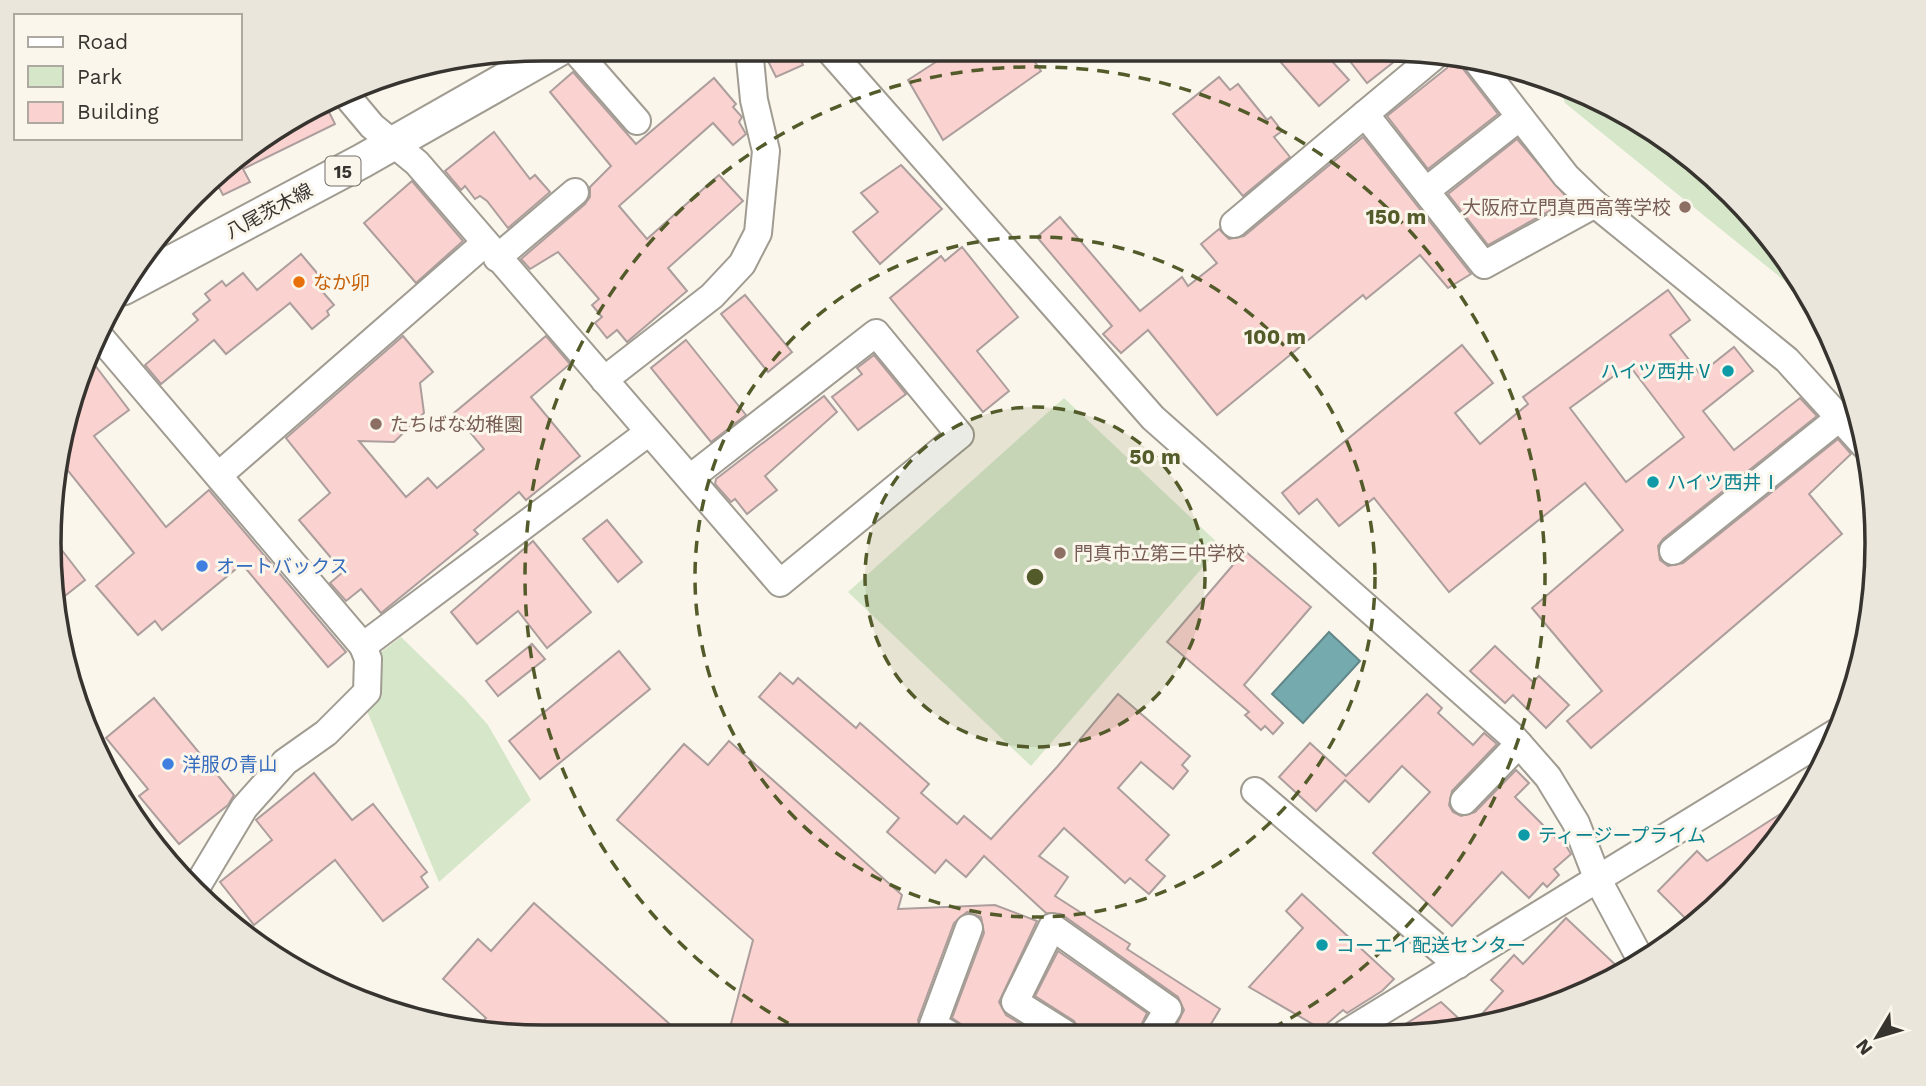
<svg xmlns="http://www.w3.org/2000/svg" width="1926" height="1086" font-family="'Work Sans','Noto Sans JP',sans-serif">
<rect width="100%" height="100%" fill="#fbf6eb"/>
<g fill="#d5e6c9">
<path d="M1559,86l71,29 79,57 66,71 27,42 -11,1 -226,-183z"/>
<path d="M1064,398l157,148 -190,220 -183,-174z"/>
<path d="M401,637l63,61 24,27 43,75 -92,82 -72,-171 6,-9 7,-49z"/>
</g>
<path fill="#75abaf" stroke="#628789" stroke-width="2" d="M1329,632l31,29 -57,62 -31,-29z"/>
<g fill="#fad2cf" stroke="#ac9e9d" stroke-width="2" fill-rule="evenodd">
<path d="M778,49h17l8,16 -27,12 -11,-22z"/>
<path d="M956,49l71,1 14,21 -98,69 -35,-60z"/>
<path d="M1270,50h52l27,30 -30,26z"/>
<path d="M1362,50h47l-42,33 -18,-23z"/>
<path d="M1452,56l9,2 3,12 34,44 -70,55 -41,-53 60,-48z"/>
<path d="M573,72l63,72 78,-66 22,26 -3,3 9,10 -3,5 7,12 -13,11 -20,-22 -94,83 28,33 72,-64 24,26 -75,67 19,23 -60,51 -10,-12 -10,8 -12,-15 7,-6 -10,-12 7,-6 -41,-47 -28,17 -9,-10 64,-55 5,-7v-10l21,-21 -61,-74z"/>
<path d="M1219,77l11,13 8,-6 29,36 4,-3 11,14 -8,6 16,20 -47,39 -70,-82z"/>
<path d="M326,106l9,18 -92,45 7,13 -27,13 -8,-15 28,-29z"/>
<path d="M494,132l36,47 5,-4 15,17 -42,36 -21,-27 -7,-5 -5,3 -10,-13 -4,4 -16,-19z"/>
<path d="M1363,137l108,137 -23,14 -28,-33 -54,44 -3,-4 -146,120 -69,-85 -27,23 -18,-19 9,-8 -75,-89 23,-20 80,94 42,-34 6,9 29,-23 -16,-19 18,-15 10,10 15,-3z"/>
<path d="M1517,139l52,61 -81,45 -40,-51z"/>
<path d="M901,165l41,44 -62,55 -27,-32 25,-20 -17,-19z"/>
<path d="M412,181l51,60 -47,42 -52,-60z"/>
<path d="M962,247l56,70 -41,34 32,40 -26,21 -93,-114 51,-42 4,5z"/>
<path d="M301,254l27,32 -6,5 12,14 -7,6 2,4 -17,14 -22,-26 -64,51 -12,-14 -53,44 -16,-19 53,-45 -5,-6 17,-14 -5,-6 17,-13 4,5 17,-13 14,17z"/>
<path d="M1668,290l22,30 -20,15 30,39 34,-27 19,24 -50,40 31,39 66,-52 17,18 -154,123 -5,7 2,14 8,6 15,-3 155,-124 13,15 -42,40 33,40 -251,214 -24,-27 35,-30 -70,-83 91,-78 -38,-47 -136,109 -75,-94 -35,28 -22,-27 -18,15 -17,-21 180,-148 31,38 -38,30 25,31 48,-40 -5,-7zM1629,365l55,72 -58,45 -56,-74z"/>
<path d="M745,295l47,57 -24,20 -47,-58z"/>
<path d="M403,336l30,36 -13,11 4,30 -30,29 -35,-1 47,56 22,-19 9,10 47,-39 -30,-36 92,-77 24,28 -39,33 49,59 -54,44 -7,-8 -45,38 4,4 -97,79 -20,-24 -15,12 -16,-18 13,-11 -44,-52 31,-27 -44,-55z"/>
<path d="M686,340l60,75 -35,27 -60,-74z"/>
<path d="M874,355l32,39 -48,36 -26,-33 30,-23 -5,-6z"/>
<path d="M91,360l38,50 -35,26 72,91 43,-37 137,162 -18,15 -86,-103 -80,66 -7,-9 -17,14 -42,-49 38,-33 -73,-91 5,-47z"/>
<path d="M824,396l13,16 -72,64 12,14 -30,24 -12,-15 -4,3 -16,-18 1,-5z"/>
<path d="M607,520l35,42 -24,20 -35,-43z"/>
<path d="M54,540l31,40 -29,23 -6,-28z"/>
<path d="M533,541l58,71 -44,36 -29,-37 -41,33 -26,-32z"/>
<path d="M1245,551l66,56 -67,78 39,38 -10,11 -8,-8 -4,4 -16,-15 4,-3 -82,-70z"/>
<path d="M532,644l13,15 -47,37 -12,-15z"/>
<path d="M1495,646l38,36 6,-6 30,29 -23,23 -33,-33 -8,8 -35,-32z"/>
<path d="M619,651l31,38 -110,90 -31,-38z"/>
<path d="M780,673l13,11 5,-6 58,50 4,-5 69,61 -8,9 36,31 7,-8 27,23 66,-72 61,-73 72,62 -8,9 6,6 -15,18 -32,-27 -23,26 51,47 -23,25 19,16 -16,18 -19,-16 -5,5 -61,-55 -25,28 29,21 -13,19 75,48 -3,5 93,60 -15,25h-33l12,-24 -6,-13 -117,-83 -15,-1 -62,-57 -18,21 -20,-17 -11,13 -48,-41 12,-14 -140,-121z"/>
<path d="M1427,694l15,14 -4,5 35,32 11,-12 13,11 -45,47 -3,14 4,7 8,4 14,-4 41,-42 13,13 -14,14 43,43 3,-3 10,17 -17,15 5,6 -12,12 -4,-4 -14,15 -27,-26 -50,54 -79,-73 57,-61 -28,-26 -33,36 -24,-22 -29,31 -37,-34 31,-34 36,33z"/>
<path d="M154,698l80,97 -6,10 -49,39 -40,-48 9,-7 -42,-51z"/>
<path d="M729,741l173,154 -4,14 97,-4 42,16 -38,81 7,13 31,19h-72l-3,-9 -10,-7 32,-85 -3,-16 -14,-5 -13,11 -36,97 3,15h-193l25,-95 -136,-120 67,-76 24,21z"/>
<path d="M314,773l38,47 21,-16 54,68 -6,5 7,10 -45,34 -48,-61 -81,65 -34,-43 52,-42 -16,-20z"/>
<path d="M1799,802l1,2 -67,88 -41,33 -34,-34 39,-40 10,10z"/>
<path d="M1302,894l92,85 -12,12 -35,22 -4,-3 -22,19 -72,-42 54,-59 -17,-17z"/>
<path d="M534,903l148,132 -171,1 -36,-6 11,-12 -43,-39 35,-40 13,12z"/>
<path d="M1566,918l56,53 -80,40 -95,22h-56l50,-31 28,26 34,-37 -12,-11 23,-25 9,9z"/>
<path d="M1058,951l89,62 -10,21h-55l-8,-13 -39,-25z"/>
</g>
<g fill="none" stroke-linecap="round" stroke-linejoin="round">
<defs>
<g id="minor">
<path d="M574,49l63,72"/>
<path d="M828,49l325,369 359,318 36,41 28,46 22,57 44,82"/>
<path d="M1437,54l-72,60 119,151 111,-61"/>
<path d="M1476,60l90,116 29,28 192,156 78,86"/>
<path d="M346,95l26,31 45,37 363,420 180,-148 -84,-102 -186,145"/>
<path d="M1427,190l93,-73"/>
<path d="M1234,224l131,-110"/>
<path d="M497,258l78,-66"/>
<path d="M101,338l262,308 286,-214"/>
<path d="M604,380l108,-84 30,-32 16,-31 8,-82 -12,-51 -5,-51"/>
<path d="M219,475l266,-232"/>
<path d="M1673,551l165,-132"/>
<path d="M1255,791l203,174"/>
<path d="M1464,801l55,-57"/>
<path d="M196,888l48,-80 41,-46 41,-29 41,-41 1,-33 -5,-13"/>
<path d="M1346,1033l491,-301"/>
<path d="M949,1034l-16,-9 36,-97"/>
<path d="M1066,1034l-51,-32 37,-75 116,82 -15,25"/>
</g>
<path id="major" d="M123,288l239,-127 197,-112"/>
</defs>
<use href="#minor" stroke="#a19c92" stroke-width="30"/>
<use href="#major" stroke="#a19c92" stroke-width="37"/>
<use href="#minor" stroke="#fff" stroke-width="26"/>
<use href="#major" stroke="#fff" stroke-width="33"/>
</g>
<circle cx="1035" cy="577" r="170" fill="#535b2a" fill-opacity=".12"/>
<g fill="none" stroke="#535b2a" stroke-width="3.5" stroke-dasharray="12 9">
<circle cx="1035" cy="577" r="170"/>
<circle cx="1035" cy="577" r="340"/>
<path d="M807 1033A510 510 0 1 1 1263 1033"/>
</g>
<g fill="#8d6e63" stroke="#fbf6eb" stroke-width="2.5">
<circle cx="1685" cy="207" r="7"/>
<circle cx="376" cy="424" r="7"/>
<circle cx="1060" cy="553" r="7"/>
</g>
<circle fill="#e8710a" stroke="#fbf6eb" stroke-width="2.5" cx="299" cy="282" r="7"/>
<g fill="#0f9aa8" stroke="#fbf6eb" stroke-width="2.5">
<circle cx="1728" cy="371" r="7"/>
<circle cx="1653" cy="482" r="7"/>
<circle cx="1524" cy="835" r="7"/>
<circle cx="1322" cy="945" r="7"/>
</g>
<g fill="#3f7fe0" stroke="#fbf6eb" stroke-width="2.5">
<circle cx="202" cy="566" r="7"/>
<circle cx="168" cy="764" r="7"/>
</g>
<g text-anchor="middle" dominant-baseline="central" stroke-width="6" stroke-linejoin="round" paint-order="stroke">
<rect fill="#fbf6eb" stroke="#726e68" stroke-width="2" x="325.5" y="156.5" width="35" height="29" rx="5"/>
<g font-size="18" font-weight="bold" fill="#373430">
<text x="343" y="171">15</text>
</g>
<g font-size="19" fill="#785e54" stroke="#fbf6eb" text-anchor="start">
<text x="1671" y="207" text-anchor="end">大阪府立門真西高等学校</text>
<text x="390" y="424">たちばな幼稚園</text>
<text x="1074" y="553">門真市立第三中学校</text>
</g>
<g font-size="19" fill="#373430" stroke="#fbf6eb">
<text transform="translate(269 211) rotate(-28)">八尾茨木線</text>
</g>
<g font-size="19" fill="#c56008" stroke="#fbf6eb" text-anchor="start">
<text x="313" y="282">なか卯</text>
</g>
<g font-size="19" fill="#0d838f" stroke="#fbf6eb" text-anchor="start">
<text x="1714" y="371" text-anchor="end">ハイツ西井Ⅴ</text>
<text x="1667" y="482">ハイツ西井Ⅰ</text>
<text x="1538" y="835">ティージープライム</text>
<text x="1336" y="945">コーエイ配送センター</text>
</g>
<g font-size="19" fill="#366cbe" stroke="#fbf6eb" text-anchor="start">
<text x="216" y="566">オートバックス</text>
<text x="182" y="764">洋服の青山</text>
</g>
</g>
<path d="M0 0H1926V1086H0ZM543 61H1383A482 482 0 0 1 1865 543V543A482 482 0 0 1 1383 1025H543A482 482 0 0 1 61 543V543A482 482 0 0 1 543 61Z" fill="#ebe6dc" fill-rule="evenodd"/>
<path fill="none" stroke="#373430" stroke-width="3.5" d="M543 61H1383A482 482 0 0 1 1865 543V543A482 482 0 0 1 1383 1025H543A482 482 0 0 1 61 543V543A482 482 0 0 1 543 61Z"/>
<circle cx="1035" cy="577" r="10" fill="#535b2a" stroke="#fbf6eb" stroke-width="3.5"/>
<g font-size="21" text-anchor="middle" font-weight="bold" fill="#535b2a" stroke="#fbf6eb" stroke-width="6" stroke-linejoin="round" paint-order="stroke">
<text x="1396" y="224">150 m</text>
<text x="1275" y="344">100 m</text>
<text x="1155" y="464">50 m</text>
</g>
<rect x="14" y="14" width="228" height="126" fill="#fbf6eb" stroke="#ada8a0" stroke-width="2"/>
<rect x="28" y="37" width="35" height="10" fill="#ffffff" stroke="#ada8a0" stroke-width="2"/>
<text x="77" y="49" font-size="21" fill="#373430">Road</text>
<rect x="28" y="66" width="35" height="21" fill="#d5e6c9" stroke="#ada8a0" stroke-width="2"/>
<text x="77" y="84" font-size="21" fill="#373430">Park</text>
<rect x="28" y="102" width="35" height="21" fill="#fad2cf" stroke="#ada8a0" stroke-width="2"/>
<text x="77" y="119" font-size="21" fill="#373430">Building</text>
<g transform="translate(1877 1037) rotate(232)" stroke="#fbf6eb" stroke-width="5" paint-order="stroke">
<path d="M0-5L12 26L0 18L-12 26Z" fill="#373430"/>
<text y="-10" font-size="19" font-weight="bold" text-anchor="middle" fill="#373430">N</text>
</g>
</svg>
